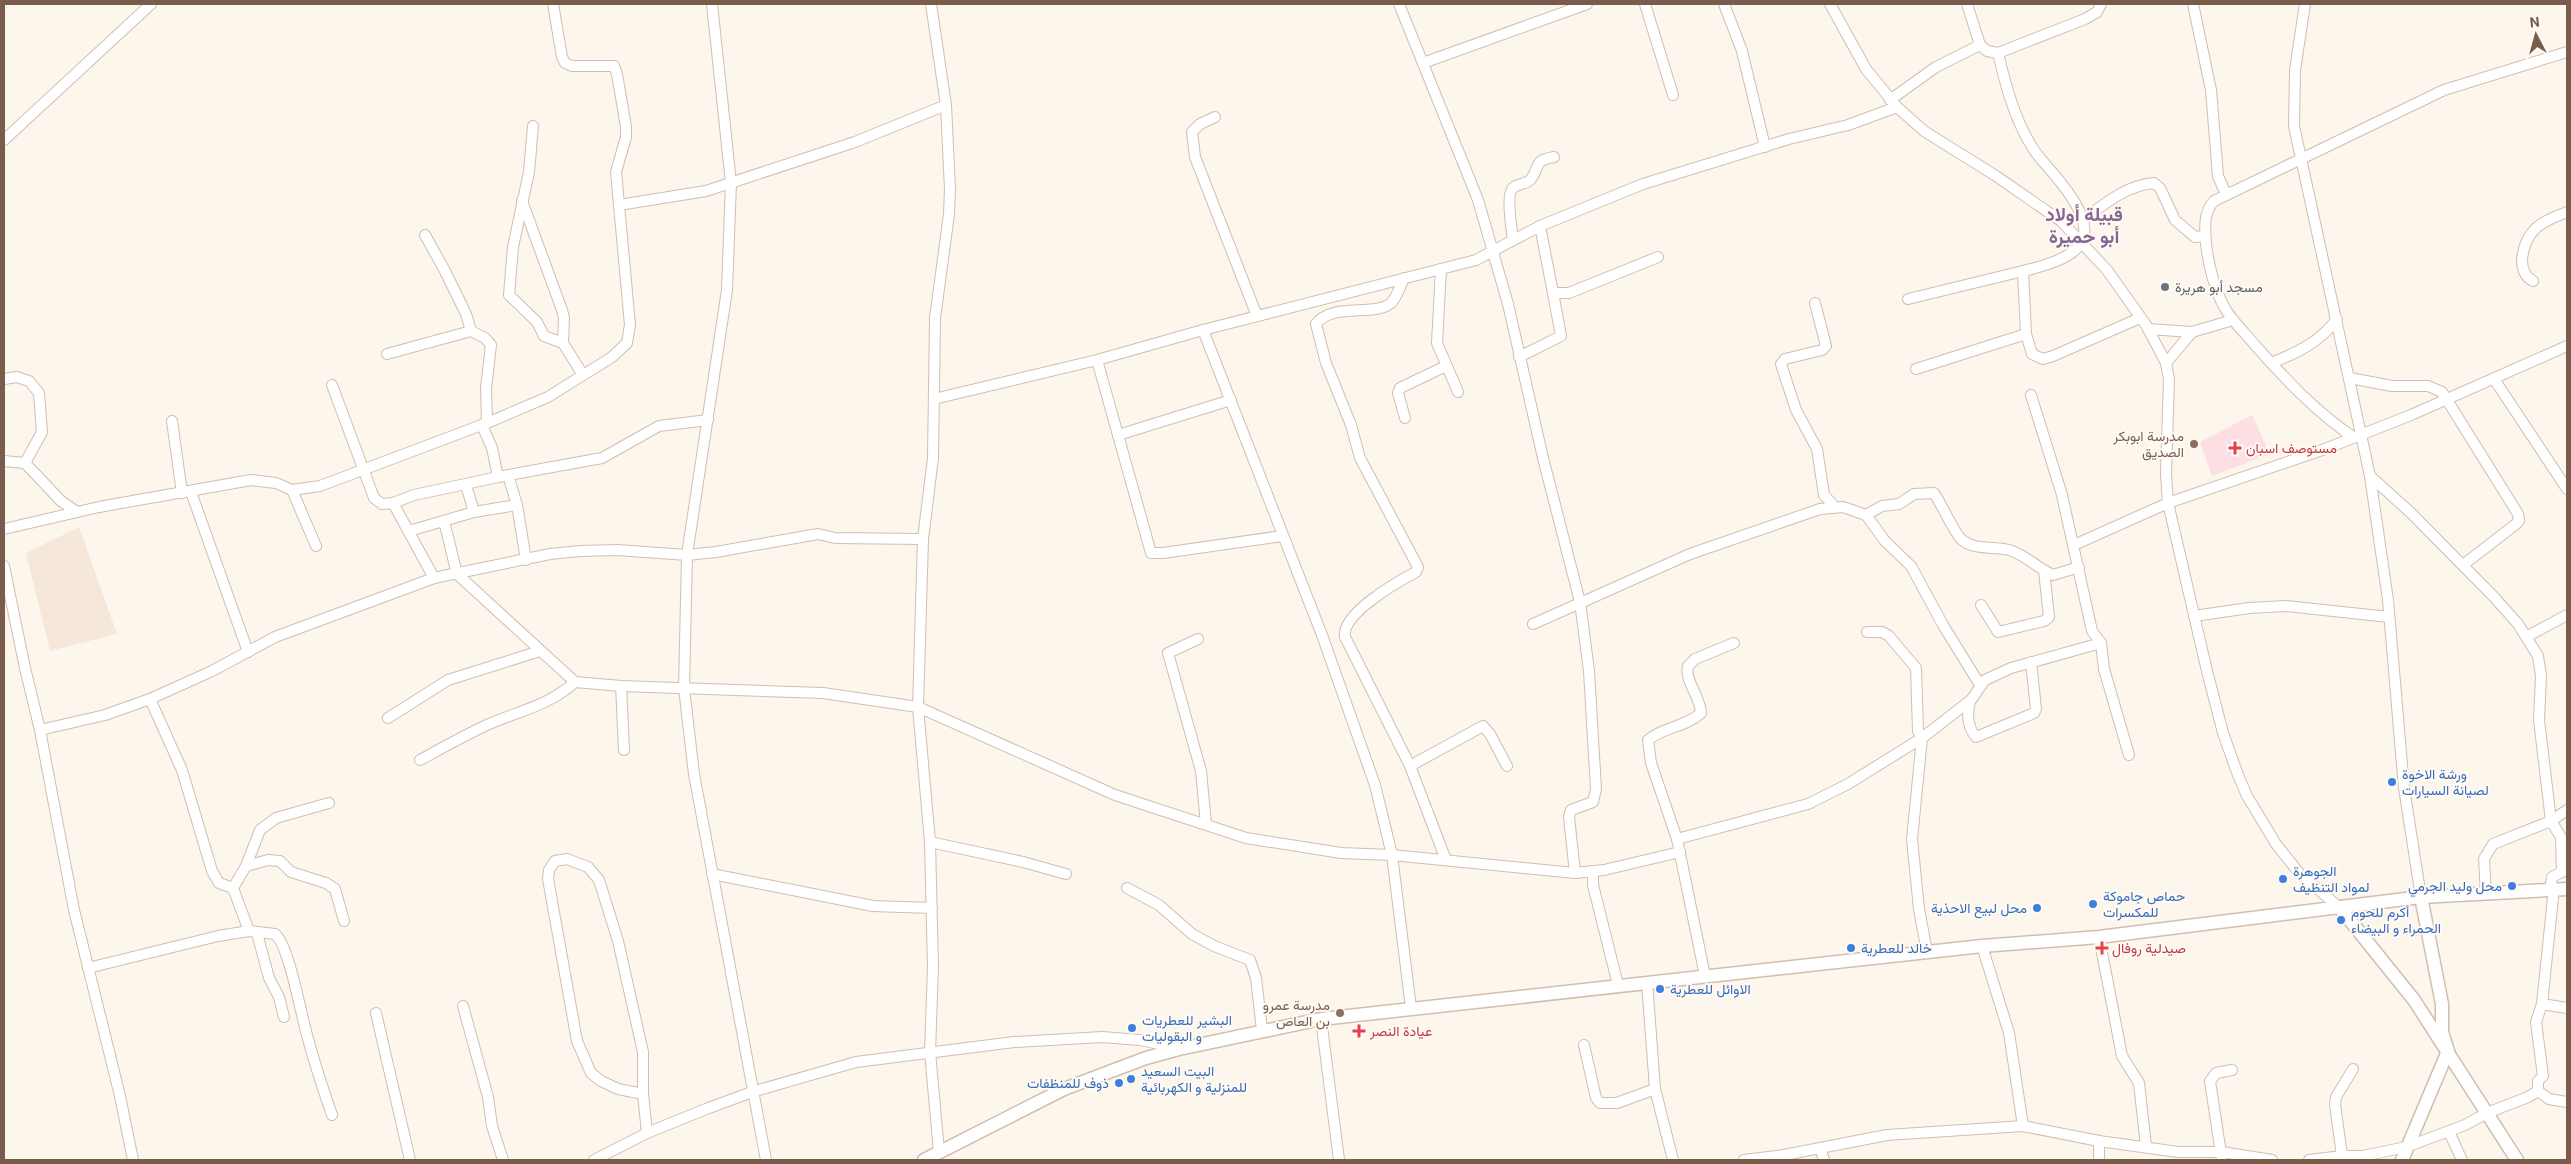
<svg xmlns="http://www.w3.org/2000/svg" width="2571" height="1164" font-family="Roboto,Vazirmatn,sans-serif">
<rect width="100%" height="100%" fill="#fdf6ec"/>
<path fill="#f5e8da" d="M79,527l38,107 -67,17 -24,-98z"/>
<path fill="#fbdfe3" d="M2252,415l18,39 -58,22 -12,-34z"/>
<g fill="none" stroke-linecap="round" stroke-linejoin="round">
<defs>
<g id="minor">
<path d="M553,4l9,53 3,6 7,3h42l3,8 9,53v10l-10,35 3,33"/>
<path d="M712,4l19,179 -4,107 -40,265 -3,133 10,86 72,386"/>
<path d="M931,4l15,101 4,85 -1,24 -14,104 -2,140 -10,81 -5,168 12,135 3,125 -3,85 9,100"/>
<path d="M1399,4l79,196 30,104 35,154 37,144 9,69 7,118 -3,13 -22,8 -2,7 6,56"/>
<path d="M1645,4l28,91"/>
<path d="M1724,4l18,47 23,96"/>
<path d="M1830,4l36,65 31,38 27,24 72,45 65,45 46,49 39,55 20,38 3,16 -3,95 2,29 39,168 16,62 15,42 9,21 29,48 24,30 40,34"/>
<path d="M2193,4l18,86 7,86 7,16 5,1"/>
<path d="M2305,4l-10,66 -1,56 76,350 18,124 16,188 17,109"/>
<path d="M1980,45l7,6 11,2 87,-34 12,-7 4,-8"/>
<path d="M1998,53c8,34 17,68 36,97 8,12 19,22 27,33 44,55 23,74 -38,88l3,63 6,20 11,5 10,-3 87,-38"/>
<path d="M1423,63l164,-59"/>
<path d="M1890,100l46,-33 44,-22 -13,-41"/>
<path d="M1215,117l-15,7 -8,8 3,25 62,159"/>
<path d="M533,126l-4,46 -16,75 -4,48 28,27 7,14 19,7"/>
<path d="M4,140l147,-136"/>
<path d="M522,201l40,109 2,8 -1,25 20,32"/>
<path d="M2083,220c21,-16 44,-35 71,-37l6,5 15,32 20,17 10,-1"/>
<path d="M1540,226l13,67h16l89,-36"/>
<path d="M425,235l20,36 21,43 5,17 14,7 6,7 -5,43 1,35"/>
<path d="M1513,240c-1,-10 -8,-47 1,-53 5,-4 12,-2 17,-8 10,-13 1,-18 23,-22"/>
<path d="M1441,269l-4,74 21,49"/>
<path d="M1404,278c-4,8 -7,19 -13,25 -16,14 -59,-1 -75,21l10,39 25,62 9,33 58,109 -2,5c-19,10 -75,42 -71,65l65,129 36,94"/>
<path d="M2533,281c-19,-10 -10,-40 3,-53 9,-8 21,-12 31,-16"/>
<path d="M1908,299l115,-28"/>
<path d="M1815,303l11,43 -4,4 -37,9 -4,5 15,46 21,39 7,46 11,12"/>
<path d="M2148,329l44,3 41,-12"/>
<path d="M1203,330l119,305 53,150 17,70 19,153"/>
<path d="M387,354l84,-23"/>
<path d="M1519,357l42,-21 -8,-43"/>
<path d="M1097,360l54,193h12l119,-17"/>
<path d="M2166,363l26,-31"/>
<path d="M2271,363c26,-10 49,-21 66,-44"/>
<path d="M1916,369l110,-35"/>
<path d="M2350,378l42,8h36l14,6 76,122 1,7 -3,3 -53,41"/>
<path d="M4,379l13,-2 12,4 10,12 3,39 -17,31 36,38 16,11"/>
<path d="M2494,379l73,110"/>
<path d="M332,385l42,113 8,6 11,-1 41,75"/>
<path d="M2031,395l31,100 30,136 9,12 3,26 25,86"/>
<path d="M934,399l163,-39 106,-30 273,-70 64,-34 103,-42 146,-45 59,-14 49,-18"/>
<path d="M1405,418l-7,-25 2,-5 46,-22"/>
<path d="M172,421l10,72"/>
<path d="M482,425l10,23 6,29"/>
<path d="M1118,435l113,-35"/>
<path d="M2353,437c-38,-26 -68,-58 -98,-92 -9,-11 -21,-22 -29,-35 -12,-20 -17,-43 -20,-66 -1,-15 -3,-31 8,-43l230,-111 123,-38"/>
<path d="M4,461l21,2"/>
<path d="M508,475l9,30 9,55"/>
<path d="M466,485l8,27"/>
<path d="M292,490l24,56"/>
<path d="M191,492l57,160"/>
<path d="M393,503l21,-8 84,-18 104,-19 57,-32 49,-6"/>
<path d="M1866,515l16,-9 17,-2 15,-10 20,-1c7,10 21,41 27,46 13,12 33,7 48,11 17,5 28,18 44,25l26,-8"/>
<path d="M444,521l13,53 118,108 46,4 202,7 95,14 197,88 131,43 95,15 51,2 183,18 29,-3 76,-18"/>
<path d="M4,529l95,-22 152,-27 25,3 16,7 28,-4 167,-63 61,-26 64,-40 15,-14 3,-18 -11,-120 87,-14 149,-49 91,-37"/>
<path d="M409,531l65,-19 43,-7"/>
<path d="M2074,545l94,-42 157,-54 86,-34 156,-69"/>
<path d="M4,566l21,102 15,62 34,180 46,186 13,64"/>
<path d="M1981,605l17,27 46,-11 5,-4 -5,-46"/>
<path d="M2194,616l55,-8 37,-2 103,11"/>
<path d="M1533,624l157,-70 130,-45 23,-2 23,8 19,26 26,25 32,59 37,60"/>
<path d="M2526,637l41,-22"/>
<path d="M1198,639l-30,14 33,118 5,53"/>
<path d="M621,686l3,64"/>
<path d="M150,699l32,71 30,101 7,12 14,5 16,43"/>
<path d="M1970,701c-3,12 -3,26 6,36l58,-24 2,-4 -5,-47"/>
<path d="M388,718l60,-38 92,-29"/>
<path d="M40,730l65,-15 45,-16 62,-28 63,-34 159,-59 116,-24 30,-3 37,-1 70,5 29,-3 102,-18 17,4 88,1"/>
<path d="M420,760c22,-12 45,-25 69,-36 30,-13 61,-19 86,-42"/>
<path d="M1410,766l73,-40 7,8 17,32"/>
<path d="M1677,839l131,-35 40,-20 74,-46 -4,-7 -2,-63 -27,-32 -7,-4h-15"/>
<path d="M930,842l93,20 43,12"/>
<path d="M246,866l22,-6 12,1 11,11 35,11 9,6 9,32"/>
<path d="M1593,872v13l25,100"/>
<path d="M712,874l161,32 59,2"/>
<path d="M233,888l13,-22 14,-36 16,-12 53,-15"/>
<path d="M1127,888l32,17 33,29 22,12 36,14 6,18 6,52"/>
<path d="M2486,893l-2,-34 9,-15 58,-23 16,-11"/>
<path d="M257,933l12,45 10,19 5,20"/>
<path d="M2099,937l23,119 17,27 7,63"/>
<path d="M1982,946l27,87 14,93"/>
<path d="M1927,952l-8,-43 -7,-70 10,-101 49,-38 14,-20 26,-12 90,-25"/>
<path d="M88,968l130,-32 31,-5 26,3c14,11 26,81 32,101 7,27 16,54 25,80"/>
<path d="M1705,976l-28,-137 -26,-76 -3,-23c15,-13 38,-13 53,-27 0,-15 -17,-33 -13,-47l7,-7 39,-16"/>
<path d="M1647,982l8,107 18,71"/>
<path d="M2542,1004l25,4"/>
<path d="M463,1006l25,91 4,29 11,34"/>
<path d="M376,1013l34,147"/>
<path d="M1321,1019l18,141"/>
<path d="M1584,1045l12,53 4,5h17l38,-14"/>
<path d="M2538,1091l11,8 18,3"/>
<path d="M643,1094l-25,-5 -17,-8 -10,-8 -14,-32 -29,-162 1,-9 6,-9 12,-2 21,8 11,13 19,61 25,111v42l4,39"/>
<path d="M2449,1132l13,28"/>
<path d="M2099,1141v19"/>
<path d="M1820,1148l4,12"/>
<path d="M2342,1156l-7,-52 1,-7 17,-28"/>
<path d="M594,1160l53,-27 59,-24 46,-17 104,-30 158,-20 88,-5 38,3 38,8"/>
<path d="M1744,1160l40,-5 103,-20 136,-9 76,15 79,11h44l50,8"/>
<path d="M2222,1160l-12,-79 6,-8 16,-3"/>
<path d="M2309,1160l33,-4h21l43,-9 59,-22 22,-12 41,-16 10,-6v-10l5,-5 -7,-54 6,-18 12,-116 -3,-4 1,-7 10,-5 -1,-35 -10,-16 -12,-101 2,-44 -3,-20 -20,-32 -24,-27 -83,-84 -41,-37"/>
</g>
<g id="tertiary">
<path d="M2340,908l74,92 103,160"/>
<path d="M924,1160l140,-71 82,-31 33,-9 142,-30 661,-73 117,-9 322,-40 146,-8"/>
<path d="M2402,1160l46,-109 -6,-19v-28l-21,-107"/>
</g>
</defs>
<use href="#minor" stroke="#d1beb0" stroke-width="12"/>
<use href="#tertiary" stroke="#d1beb0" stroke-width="15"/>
<use href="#minor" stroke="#fff" stroke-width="10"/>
<use href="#tertiary" stroke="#fff" stroke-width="12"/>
</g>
<circle fill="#6b7280" stroke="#fffaf3" stroke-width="2" cx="2165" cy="287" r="5"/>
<g fill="#8d6e63" stroke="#fffaf3" stroke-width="2">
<circle cx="2194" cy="444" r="5"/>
<circle cx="1340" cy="1013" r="5"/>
</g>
<g fill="#e0444e" stroke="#fffaf3" stroke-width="2">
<path d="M2232.5 440.5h5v5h5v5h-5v5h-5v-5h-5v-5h5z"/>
<path d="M2099.5 940.5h5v5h5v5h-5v5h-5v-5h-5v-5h5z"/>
<path d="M1356.5 1023.5h5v5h5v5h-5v5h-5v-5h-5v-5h5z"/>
</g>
<g fill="#3f7fe0" stroke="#fffaf3" stroke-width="2">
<circle cx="2392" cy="782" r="5"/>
<circle cx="2283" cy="879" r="5"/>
<circle cx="2512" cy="886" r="5"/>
<circle cx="2093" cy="904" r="5"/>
<circle cx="2037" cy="908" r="5"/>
<circle cx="2341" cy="920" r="5"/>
<circle cx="1851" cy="948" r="5"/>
<circle cx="1660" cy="989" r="5"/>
<circle cx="1132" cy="1028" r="5"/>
<circle cx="1131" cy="1079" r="5"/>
<circle cx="1119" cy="1083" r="5"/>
</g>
<g text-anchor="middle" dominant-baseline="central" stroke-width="4" stroke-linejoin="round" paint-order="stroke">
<g font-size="14" fill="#5b616d" stroke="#fffaf3" text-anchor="start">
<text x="2175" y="287">مسجد أبو هريرة</text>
</g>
<g font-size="14" fill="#785e54" stroke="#fffaf3" text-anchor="end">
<text x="2184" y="436">مدرسة ابوبكر<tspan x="2184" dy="16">الصديق</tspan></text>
<text x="1330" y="1005">مدرسة عمرو<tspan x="1330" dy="16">بن العاص</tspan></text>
</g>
<g font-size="14" fill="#be3a42" stroke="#fffaf3" text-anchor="start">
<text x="2246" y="448">مستوصف اسبان</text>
<text x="2112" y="948">صيدلية روفال</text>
<text x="1370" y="1031">عيادة النصر</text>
</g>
<g font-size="14" fill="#366cbe" stroke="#fffaf3" text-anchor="start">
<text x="2402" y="774">ورشة الاخوة<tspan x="2402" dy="16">لصيانة السيارات</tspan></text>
<text x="2293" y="871">الجوهرة<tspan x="2293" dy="16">لمواد التنظيف</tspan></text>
<text x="2502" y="886" text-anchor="end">محل وليد الجرمي</text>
<text x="2103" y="896">حماص جاموكة<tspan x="2103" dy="16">للمكسرات</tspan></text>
<text x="2027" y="908" text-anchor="end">محل لبيع الاحذية</text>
<text x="2351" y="912">أكرم للحوم<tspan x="2351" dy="16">الحمراء و البيضاء</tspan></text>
<text x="1861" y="948">خالد للعطرية</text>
<text x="1670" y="989">الاوائل للعطرية</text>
<text x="1142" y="1020">البشير للعطريات<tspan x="1142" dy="16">و البقوليات</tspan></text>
<text x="1141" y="1071">البيت السعيد<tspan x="1141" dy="16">للمنزلية و الكهربائية</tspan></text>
<text x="1109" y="1083" text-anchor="end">ذوف للمنظفات</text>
</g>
<g font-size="19" font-weight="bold" fill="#846695" stroke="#fffaf3">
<text x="2084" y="214">قبيلة أولاد<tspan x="2084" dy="22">أبو حميرة</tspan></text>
</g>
</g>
<rect width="2571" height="1164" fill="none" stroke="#7a5c4d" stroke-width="10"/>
<g transform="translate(2536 35) rotate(354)" stroke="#fffaf3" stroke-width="4" paint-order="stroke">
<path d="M0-4L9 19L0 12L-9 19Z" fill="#7a5c4d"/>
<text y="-8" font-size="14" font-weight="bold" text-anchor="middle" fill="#7a5c4d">N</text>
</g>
</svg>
